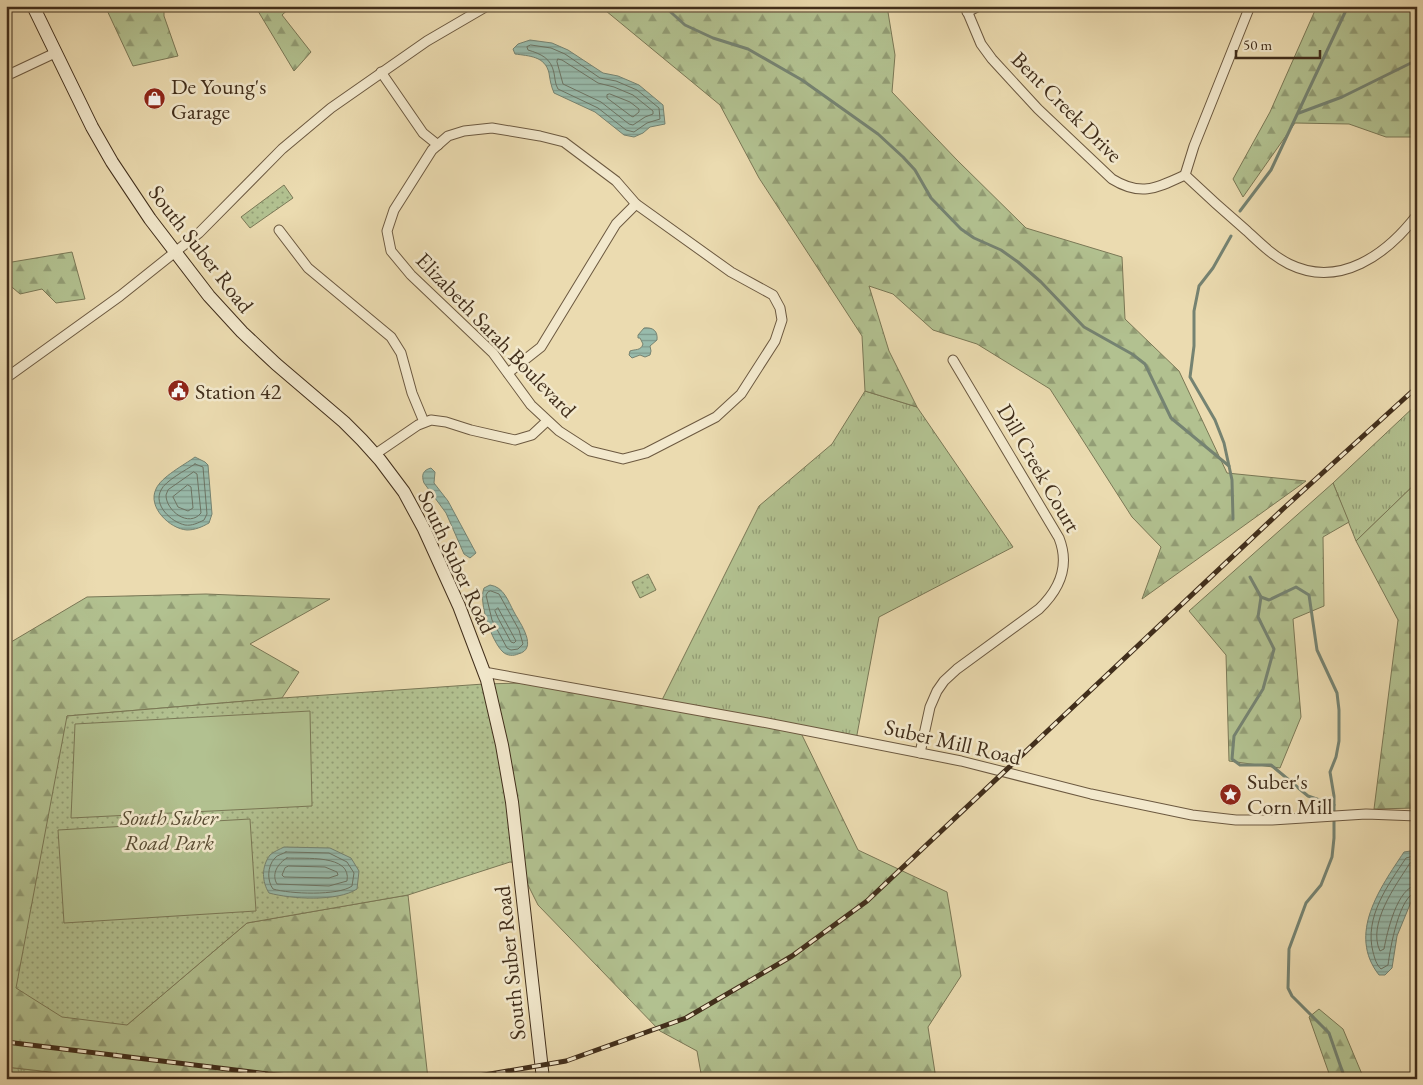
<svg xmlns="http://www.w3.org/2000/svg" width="1423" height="1085" font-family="'EB Garamond',serif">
<defs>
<pattern id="grass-tufts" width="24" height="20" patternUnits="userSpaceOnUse" patternTransform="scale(1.25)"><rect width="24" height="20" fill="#b2c190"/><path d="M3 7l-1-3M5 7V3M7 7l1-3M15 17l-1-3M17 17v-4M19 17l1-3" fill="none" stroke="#929d75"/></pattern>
<pattern id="forest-firs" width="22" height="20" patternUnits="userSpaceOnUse" patternTransform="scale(1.25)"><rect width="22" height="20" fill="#b2c190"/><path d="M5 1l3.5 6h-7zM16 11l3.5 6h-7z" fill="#929d75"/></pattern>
<pattern id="park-dots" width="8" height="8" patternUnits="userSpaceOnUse" patternTransform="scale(1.25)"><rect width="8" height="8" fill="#b2c190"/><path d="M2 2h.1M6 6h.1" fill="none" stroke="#929d75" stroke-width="1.8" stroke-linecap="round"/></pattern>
<pattern id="water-rules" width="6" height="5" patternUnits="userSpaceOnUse" patternTransform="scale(1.25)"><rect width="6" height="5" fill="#98bbac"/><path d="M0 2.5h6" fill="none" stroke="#7e988b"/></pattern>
</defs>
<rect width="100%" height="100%" fill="#ebdbb0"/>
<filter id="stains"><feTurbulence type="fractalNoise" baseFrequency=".004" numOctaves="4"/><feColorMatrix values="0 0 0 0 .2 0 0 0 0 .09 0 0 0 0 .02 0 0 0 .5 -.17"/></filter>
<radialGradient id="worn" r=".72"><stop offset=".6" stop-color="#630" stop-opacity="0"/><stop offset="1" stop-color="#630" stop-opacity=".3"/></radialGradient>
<g fill="url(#grass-tufts)" stroke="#7a7856">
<path d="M865,391l52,16 96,140 -134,70 -23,123 -198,-32 101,-202 73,-62z"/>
<path d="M1417,404v78l-61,59 -23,-58z"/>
<path d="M6,1067l105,12h-105z"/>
</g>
<g fill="url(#forest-firs)" stroke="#7a7856">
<path d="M105,6h59v10l14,40 -45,10z"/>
<path d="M255,6h37l-10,9 29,37 -17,19z"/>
<path d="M600,6h136l7,5 49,-2 3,-3h92l8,49 -3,37 65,68 69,68 96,29 3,62 54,52 48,102 79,8 -164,118 19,-52 -29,-30 -82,-128 -73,-45 -44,-14 -40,-36 -24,-8 20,65 28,56 -52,-16 -3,-55 -103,-158 -39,-73z"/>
<path d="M1317,6h100v131h-31l-37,-13 -54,-1 -52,74 -10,-18 37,-67z"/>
<path d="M6,247l6,15 60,-10 13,47 -29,4 -14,-14 -22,5 -14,-12z"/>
<path d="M1417,482v326l-43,1 24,-189 -42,-79z"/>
<path d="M1333,483l16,39 -26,15 1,69 -31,13 8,98 -21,51 -51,-7 -3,-106 -37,-44z"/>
<path d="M206,594l124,5 -80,45 49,28 -17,26 -215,18 60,309 120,-102 161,-28 20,184h-317l-105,-12v-422l81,-48z"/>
<path d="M523,683l278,50 57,117 89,42 14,84 -33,51 8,52h-234l-5,-28 -37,-20 -122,-126 -21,-42 -33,-179z"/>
<path d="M1319,1009l24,20 21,50h-33l-22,-62z"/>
</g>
<g fill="url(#park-dots)" stroke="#7a7856">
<path d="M284,185l9,13 -43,30 -9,-11z"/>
<path d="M648,574l8,16 -16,8 -8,-16z"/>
<path d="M484,684l16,64 17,115 -7,-1 -102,33 -161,28 -120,102 -65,-8 -46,-29 51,-272 215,-18z"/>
</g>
<g fill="#b2c190" stroke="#7a7856">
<path d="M310,711l2,95 -241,12 4,-94z"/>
<path d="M250,819l6,92 -192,12 -6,-93z"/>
</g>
<g fill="url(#water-rules)" stroke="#758372">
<path d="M530,40l22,3 16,7 35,23 15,3 21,9 24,20 2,19 -15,3 -7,6 -9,4 -10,-2 -29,-23 -41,-19c-3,-7 -4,-13 -5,-20 -4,-17 -20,-17 -34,-19l-2,-5 5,-5z"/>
<path d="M644,328c9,-1 14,3 13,12l-7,6 1,5 -1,4 -5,2 -5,-2 -8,3 -3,-3 1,-4c5,-2 11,0 13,-7l-3,-6h-2v-3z"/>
<path d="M195,457l10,5 3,3 4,49 -3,9c-7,4 -14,7 -22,7 -17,-1 -40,-23 -31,-41 5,-12 28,-24 39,-32z"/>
<path d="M431,468l4,4 -1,11 14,18 28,52 -6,5 -6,-4 -18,-41 -22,-30c-3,-8 -1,-13 7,-15z"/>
<path d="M490,585c14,2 18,16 24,27 6,11 25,37 4,42 -4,2 -11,2 -15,-2 -11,-10 -25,-49 -19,-64z"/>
<path d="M284,847l46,1 21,10 8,13 -2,18c-20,13 -66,10 -88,4 -7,-11 -8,-26 1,-38 3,-3 10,-6 14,-8z"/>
<path d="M1417,850v44l-6,8 -14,34 -5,32 -7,7h-6c-32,-41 1,-87 25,-123z"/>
</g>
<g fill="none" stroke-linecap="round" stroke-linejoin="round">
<g stroke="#6c7464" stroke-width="1">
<path d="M531,45l20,3 14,6 35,24 16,3 21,9 22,18 1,11 -13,4 -13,9 -8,-2 -28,-22 -40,-19c-3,-5 -3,-11 -4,-16 -3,-15 -13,-19 -26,-23l-1,-3z"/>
<path d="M558,59l4,1 36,23 16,4 19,8 20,16v3l-8,3 -12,8 -4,-1 -28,-22 -38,-18 -6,-22z"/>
<path d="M610,94l20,8 9,7v3l-6,5 -2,-1 -24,-18v-3z"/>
<path d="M195,464l8,3 4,47 -3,6c-6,3 -12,6 -19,5 -14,-3 -32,-20 -24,-35 4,-9 25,-20 34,-26z"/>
<path d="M194,472l3,2 4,39c-12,15 -35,-2 -35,-18l2,-5z"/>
<path d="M188,485l3,2 2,21 -5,3 -10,-4 -5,-10z"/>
<path d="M491,591l8,3 20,36 4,14 -5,5 -7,1 -4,-2 -15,-28 -6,-25 2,-3z"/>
<path d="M498,608l18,33 -2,2 -3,-1 -13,-24 -3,-7z"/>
<path d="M286,852l43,1 18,9 7,11 -2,13c-14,10 -62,8 -79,3 -6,-8 -6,-23 2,-31 2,-3 8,-4 11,-6z"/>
<path d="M1417,855l-11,3c-18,27 -42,59 -33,94 2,7 3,12 8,17l7,-4c2,-15 11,-71 29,-73"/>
<path d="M287,858c17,1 65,-4 60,23l-18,5 -52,-2c-6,-10 1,-21 10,-26z"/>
<path d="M1417,861l-7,2c-14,22 -43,61 -30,88l4,-2c3,-16 13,-62 33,-64"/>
<path d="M289,866l36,1 12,5 1,3 -9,3 -45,-1 -2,-2 3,-7z"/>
</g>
<g stroke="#758372" stroke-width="3">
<path d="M664,6l21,19 28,13 35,11 54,31 76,54 25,23 12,13 16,28 30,31 13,9 27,12 17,12 23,20 43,45 48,27 13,10 26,54 58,48 3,14 1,39"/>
<path d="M1299,113l43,-16 75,-37"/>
<path d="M1240,211l31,-41 77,-164"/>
<path d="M1229,466l-5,-23 -9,-23 -25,-43 4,-31v-35l5,-25 14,-18 18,-32"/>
<path d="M1250,577l11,20 8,3 27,-13 13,8 8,55 20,43 2,17v31l-3,16 -6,15 4,24v42l-2,19 -11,28 -15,18 -17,46 -1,39 4,8 37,37 16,46"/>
<path d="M1261,597l-3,20 16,32 -11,40 -29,47 -2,23 8,6h31l37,31 26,9"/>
</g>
<defs>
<g id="street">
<path d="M965,6l16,38 11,15 46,50 74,70c29,18 45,9 73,-4 20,19 41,38 62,56 13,12 26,25 42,33 51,25 98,-10 128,-49"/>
<path d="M967,12l12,-6"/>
<path d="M381,72l42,61 15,12"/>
<path d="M6,76l49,-23"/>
<path d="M492,128l48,8 24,6 52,39 20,23 95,68 42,23 7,13 2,12 -7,21 -34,53 -25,23 -70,36 -23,6 -33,-8 -31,-20 -28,-26 -38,-52 -82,-78 -20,-24 -4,-20 7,-21 38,-60 16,-14 16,-5z"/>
<path d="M1185,175l9,-29 56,-140"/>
<path d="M279,230l29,38 83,69 10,16 11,40 12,29"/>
<path d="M508,373l33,-26 75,-123 20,-20"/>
<path d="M6,378l114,-82 79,-63 83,-84 49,-41 96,-67 60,-35"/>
<path d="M374,455l44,-30 13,-5 15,2 25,8 44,10 17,-5 15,-14"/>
<path d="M484,672l278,50 199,39 130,33 101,21 44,5h36l94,-6 51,2"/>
<path d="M920,753l10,-46 7,-16 7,-10 13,-12 82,-60c21,-20 31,-43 20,-71l-106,-178"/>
</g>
<path id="secondary" d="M33,6l59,121 20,35 38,57 59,77 33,36 34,32 68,58 18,18 18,20 24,32 20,37 35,77 28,74 15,65 10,57 31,277"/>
</defs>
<use href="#street" stroke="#6c5940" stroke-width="11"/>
<use href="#secondary" stroke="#412e1b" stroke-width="14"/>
<use href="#street" stroke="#f2e8cc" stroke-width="9"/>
<use href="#secondary" stroke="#f2e8cc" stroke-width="12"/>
<defs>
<g id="rail">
<path d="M6,1042l262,32 52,5"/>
<path d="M461,1079l105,-18 120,-43 106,-62 75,-55 417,-393 133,-121"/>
</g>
</defs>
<use href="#rail" stroke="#412e1b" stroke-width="5"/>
<use href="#rail" stroke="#f2e8cc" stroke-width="3" stroke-dasharray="9" stroke-linecap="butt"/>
</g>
<defs>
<symbol id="shop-disc" viewBox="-11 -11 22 22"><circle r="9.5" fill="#8f2418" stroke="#f2e8cc"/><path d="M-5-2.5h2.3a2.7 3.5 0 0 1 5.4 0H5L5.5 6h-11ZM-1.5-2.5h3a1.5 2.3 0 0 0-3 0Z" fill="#fff"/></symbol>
<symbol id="civic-disc" viewBox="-11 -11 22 22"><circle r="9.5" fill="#8f2418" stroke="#f2e8cc"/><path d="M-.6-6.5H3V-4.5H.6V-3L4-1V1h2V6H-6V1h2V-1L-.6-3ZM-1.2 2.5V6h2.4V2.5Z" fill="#fff"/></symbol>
<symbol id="sight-disc" viewBox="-11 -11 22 22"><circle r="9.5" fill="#8f2418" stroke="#f2e8cc"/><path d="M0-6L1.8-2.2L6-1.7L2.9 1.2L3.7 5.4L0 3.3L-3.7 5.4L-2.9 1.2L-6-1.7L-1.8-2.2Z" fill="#fff"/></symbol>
</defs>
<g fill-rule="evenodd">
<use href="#shop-disc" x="142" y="86" width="25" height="25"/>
<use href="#civic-disc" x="166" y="378" width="25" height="25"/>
<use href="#sight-disc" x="1218" y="782" width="25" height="25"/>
</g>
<g text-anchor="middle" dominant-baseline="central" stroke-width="5" stroke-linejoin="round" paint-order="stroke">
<g font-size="22" fill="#412e1b" stroke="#f2e8cc" text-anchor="start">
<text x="171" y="86">De Young's<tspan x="171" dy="25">Garage</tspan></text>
<text x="195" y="391">Station 42</text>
<text x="1247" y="781">Suber's<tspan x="1247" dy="25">Corn Mill</tspan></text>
</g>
<g font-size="22" fill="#412e1b" stroke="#f2e8cc">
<text transform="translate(1067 107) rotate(45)">Bent Creek Drive</text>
<text transform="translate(201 249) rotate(52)">South Suber Road</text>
<text transform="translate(496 335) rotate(46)">Elizabeth Sarah Boulevard</text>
<text transform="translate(1039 468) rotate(60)">Dill Creek Court</text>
<text transform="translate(457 562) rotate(65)">South Suber Road</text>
<text transform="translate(953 742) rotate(13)">Suber Mill Road</text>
<text transform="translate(510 963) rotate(-96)">South Suber Road</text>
</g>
<g font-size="22" font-style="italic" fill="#584b32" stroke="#f2e8cc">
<text x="169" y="817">South Suber<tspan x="169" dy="25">Road Park</tspan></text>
</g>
</g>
<rect width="1423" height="1085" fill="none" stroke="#ebdbb0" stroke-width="25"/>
<rect x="8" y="8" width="1408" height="1070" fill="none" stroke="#412e1b" stroke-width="2.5"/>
<rect x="12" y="12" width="1398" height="1060" fill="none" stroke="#412e1b"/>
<path d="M1236 50v8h84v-8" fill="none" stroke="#412e1b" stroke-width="2.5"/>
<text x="1243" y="50" font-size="15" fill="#412e1b" stroke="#f2e8cc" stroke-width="4" paint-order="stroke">50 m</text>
<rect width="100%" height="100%" filter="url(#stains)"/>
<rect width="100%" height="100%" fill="url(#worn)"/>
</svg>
